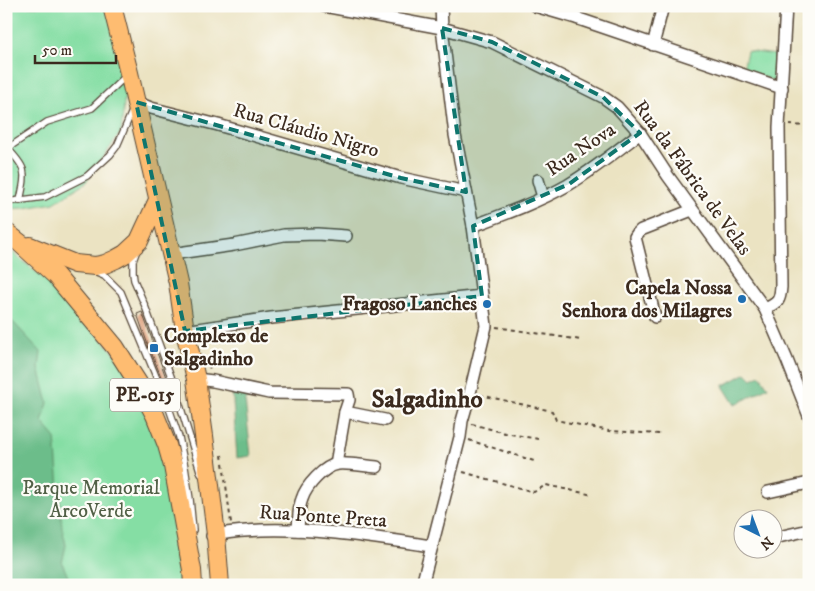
<svg xmlns="http://www.w3.org/2000/svg" width="815" height="591" font-family="'IM FELL DW Pica',serif">
<rect width="100%" height="100%" fill="#fdfcf7"/>
<filter id="ink" filterUnits="userSpaceOnUse"><feTurbulence type="fractalNoise" baseFrequency=".02" numOctaves="2"/><feDisplacementMap in="SourceGraphic" scale="10" xChannelSelector="R" yChannelSelector="G"/><feConvolveMatrix kernelMatrix="1 2 1 2 8 2 1 2 1" color-interpolation-filters="sRGB"/></filter>
<filter id="wash" filterUnits="userSpaceOnUse"><feTurbulence type="fractalNoise" baseFrequency=".0096" numOctaves="4" result="noise"/><feDisplacementMap in="SourceGraphic" scale="20" xChannelSelector="R" yChannelSelector="G"/><feGaussianBlur stdDeviation="1.12" result="paint"/><feColorMatrix in="noise" values="0 0 0 0 0 0 0 0 0 0 0 0 0 0 0 0 0 1.4 0 .05"/><feComposite in="paint" operator="in"/></filter>
<g filter="url(#wash)">
<rect width="100%" height="100%" fill="#ebe3c2"/>
<g fill="#85dea4" stroke="#608461">
<path d="M6,6h103l18,70 -6,56 -35,50 -32,21 -29,5 -19,1z"/>
<path d="M747,51l29,4 -2,26 -31,-12z"/>
<path d="M6,247l40,33 36,37 53,59 30,57 25,152h-184z"/>
</g>
<g fill="#6cbd8a" stroke="#547454">
<path d="M6,318l7,4 28,30 -2,16 9,35 -6,19 13,15 7,91 4,17 -4,18 6,14 -1,8h-61z"/>
<path d="M746,373l6,6 8,-4 8,12 -33,18 -12,-19z"/>
<path d="M232,386l14,5 5,6 -6,3 6,56 -14,2z"/>
</g>
<g id="blocks">
<path fill="#da946d" d="M142,312l26,71 -4,1 -17,-42 -10,-28z"/>
</g>
</g>
<g filter="url(#ink)">
<use href="#blocks" fill-opacity="0" stroke="#554637" stroke-width="1"/>
<g fill="none" stroke-linecap="round" stroke-linejoin="round">
<defs>
<g id="service">
<path d="M6,147c22,22 20,25 14,54"/>
<path d="M8,148l39,-26 45,-14 34,-32"/>
<path d="M6,202l39,-5 42,-21 23,-21 7,-9 16,-37"/>
<path d="M137,250l-4,11v11l1,8 11,26 28,76 28,92"/>
<path d="M94,271l10,4 17,17 48,116 10,29 6,30 5,32 3,31"/>
</g>
<g id="minor">
<path d="M324,6l118,22 50,14 111,55 14,10 23,26 28,43 97,133 22,51 22,56"/>
<path d="M535,6l41,12 206,70"/>
<path d="M653,45l10,-39"/>
<path d="M136,102l15,6 67,17 183,53 65,14"/>
<path d="M538,180l5,17"/>
<path d="M473,226c32,-12 65,-24 95,-41 25,-15 49,-34 72,-52"/>
<path d="M171,254l63,-9 50,-10 33,-1 29,2"/>
<path d="M765,309c13,-6 15,-8 16,-22l-2,-160 7,-121"/>
<path d="M655,317l-20,-80 2,-3 4,-4 51,-20"/>
<path d="M185,331l86,-13 211,-22"/>
<path d="M196,379l17,2 56,12 79,1 1,6 -4,12 -9,52"/>
<path d="M345,412l40,8"/>
<path d="M768,492l41,-9"/>
<path d="M298,530c1,-10 0,-22 4,-31 4,-13 22,-33 36,-35 12,-1 26,2 39,3"/>
<path d="M212,536c16,-5 33,-5 49,-6 58,-2 115,8 171,16"/>
<path d="M774,538l35,-8"/>
<path d="M422,585l38,-148 2,-16 8,-28 16,-67 -13,-100 -18,-91 -13,-107 -1,-22"/>
</g>
<g id="trunk">
<path d="M112,6l17,67 49,210 7,48 11,48 8,57 12,99 4,50"/>
<path d="M6,232l14,11 36,33 59,71 23,36 17,32 12,30 6,21 19,104 1,15"/>
<path d="M30,246l45,18 20,2 10,-2 11,-5 9,-5 14,-13 19,-41"/>
</g>
</defs>
<use href="#service" stroke="#554637" stroke-width="8"/>
<use href="#minor" stroke="#554637" stroke-width="14"/>
<use href="#trunk" stroke="#554637" stroke-width="20"/>
<g stroke="#554637" stroke-width="2" stroke-dasharray="4 4" stroke-linecap="butt">
<path d="M789,125l20,1"/>
<path d="M496,327l85,13"/>
<path d="M206,357l4,12"/>
<path d="M480,395l72,16 4,9 53,11 52,3"/>
<path d="M472,424l33,9 33,6"/>
<path d="M469,440l65,21"/>
<path d="M222,455l9,68"/>
<path d="M463,472l71,20 12,-7 47,10"/>
</g>
<use href="#service" stroke="#fff" stroke-width="5.5"/>
<use href="#minor" stroke="#fff" stroke-width="11"/>
<use href="#trunk" stroke="#febc71" stroke-width="18"/>
</g>
</g>
<path fill="#0f766e" fill-opacity="0.2" stroke="#0f766e" stroke-width="4" stroke-dasharray="10 6" stroke-linejoin="round" d="M442,28l50,14 111,55 37,36 -71,51 -96,42 9,70 -297,35 -49,-229 265,76 65,14z"/>
<g fill="#1f6fb2" stroke="#fdfcf7" stroke-width="2">
<circle cx="742" cy="299" r="5"/>
<circle cx="487" cy="304" r="5"/>
<rect x="149" y="343" width="10" height="10" rx="2.5"/>
</g>
<g text-anchor="middle" dominant-baseline="central" stroke-width="4.5" stroke-linejoin="round" paint-order="stroke">
<rect fill="#fdfcf7" stroke="#75695f" stroke-width="1" x="110" y="378.5" width="70" height="33" rx="4"/>
<g font-size="19" font-weight="bold" fill="#3b2a1e">
<text x="145" y="395">PE-015</text>
</g>
<g font-size="20" fill="#3b2a1e" stroke="#fdfcf7">
<text transform="translate(306 131) rotate(16)">Rua Cláudio Nigro</text>
<text transform="translate(581 150) rotate(-34)">Rua Nova</text>
<text transform="translate(692 178) rotate(54)">Rua da Fábrica de Velas</text>
<text transform="translate(323 517) rotate(4)">Rua Ponte Preta</text>
</g>
<g font-size="20" font-weight="bold" fill="#3b2a1e" stroke="#fdfcf7" text-anchor="end">
<text x="732" y="288">Capela Nossa<tspan x="732" dy="23">Senhora dos Milagres</tspan></text>
<text x="477" y="304">Fragoso Lanches</text>
<text x="164" y="336" text-anchor="start">Complexo de<tspan x="164" dy="23">Salgadinho</tspan></text>
</g>
<g font-size="20" fill="#516046" stroke="#fdfcf7">
<text x="91" y="488">Parque Memorial<tspan x="91" dy="23">ArcoVerde</tspan></text>
</g>
<g font-size="25" font-weight="bold" fill="#3b2a1e" stroke="#fdfcf7">
<text x="427" y="399">Salgadinho</text>
</g>
</g>
<rect width="815" height="591" fill="none" stroke="#fdfcf7" stroke-width="25"/>
<g transform="translate(758 534) rotate(138)"><circle r="24" fill="#fdfcf7" stroke="#afa8a0"/>
<path d="M0-4L9 19L0 12L-9 19Z" fill="#1f6fb2"/>
<text y="-8" font-size="14" font-weight="bold" text-anchor="middle" fill="#3b2a1e">N</text>
</g>
<path d="M35 55v8h81v-8" fill="none" stroke="#3b2a1e" stroke-width="2.5"/>
<text x="42" y="55" font-size="15" fill="#3b2a1e" stroke="#fdfcf7" stroke-width="4" paint-order="stroke">50 m</text>
</svg>
